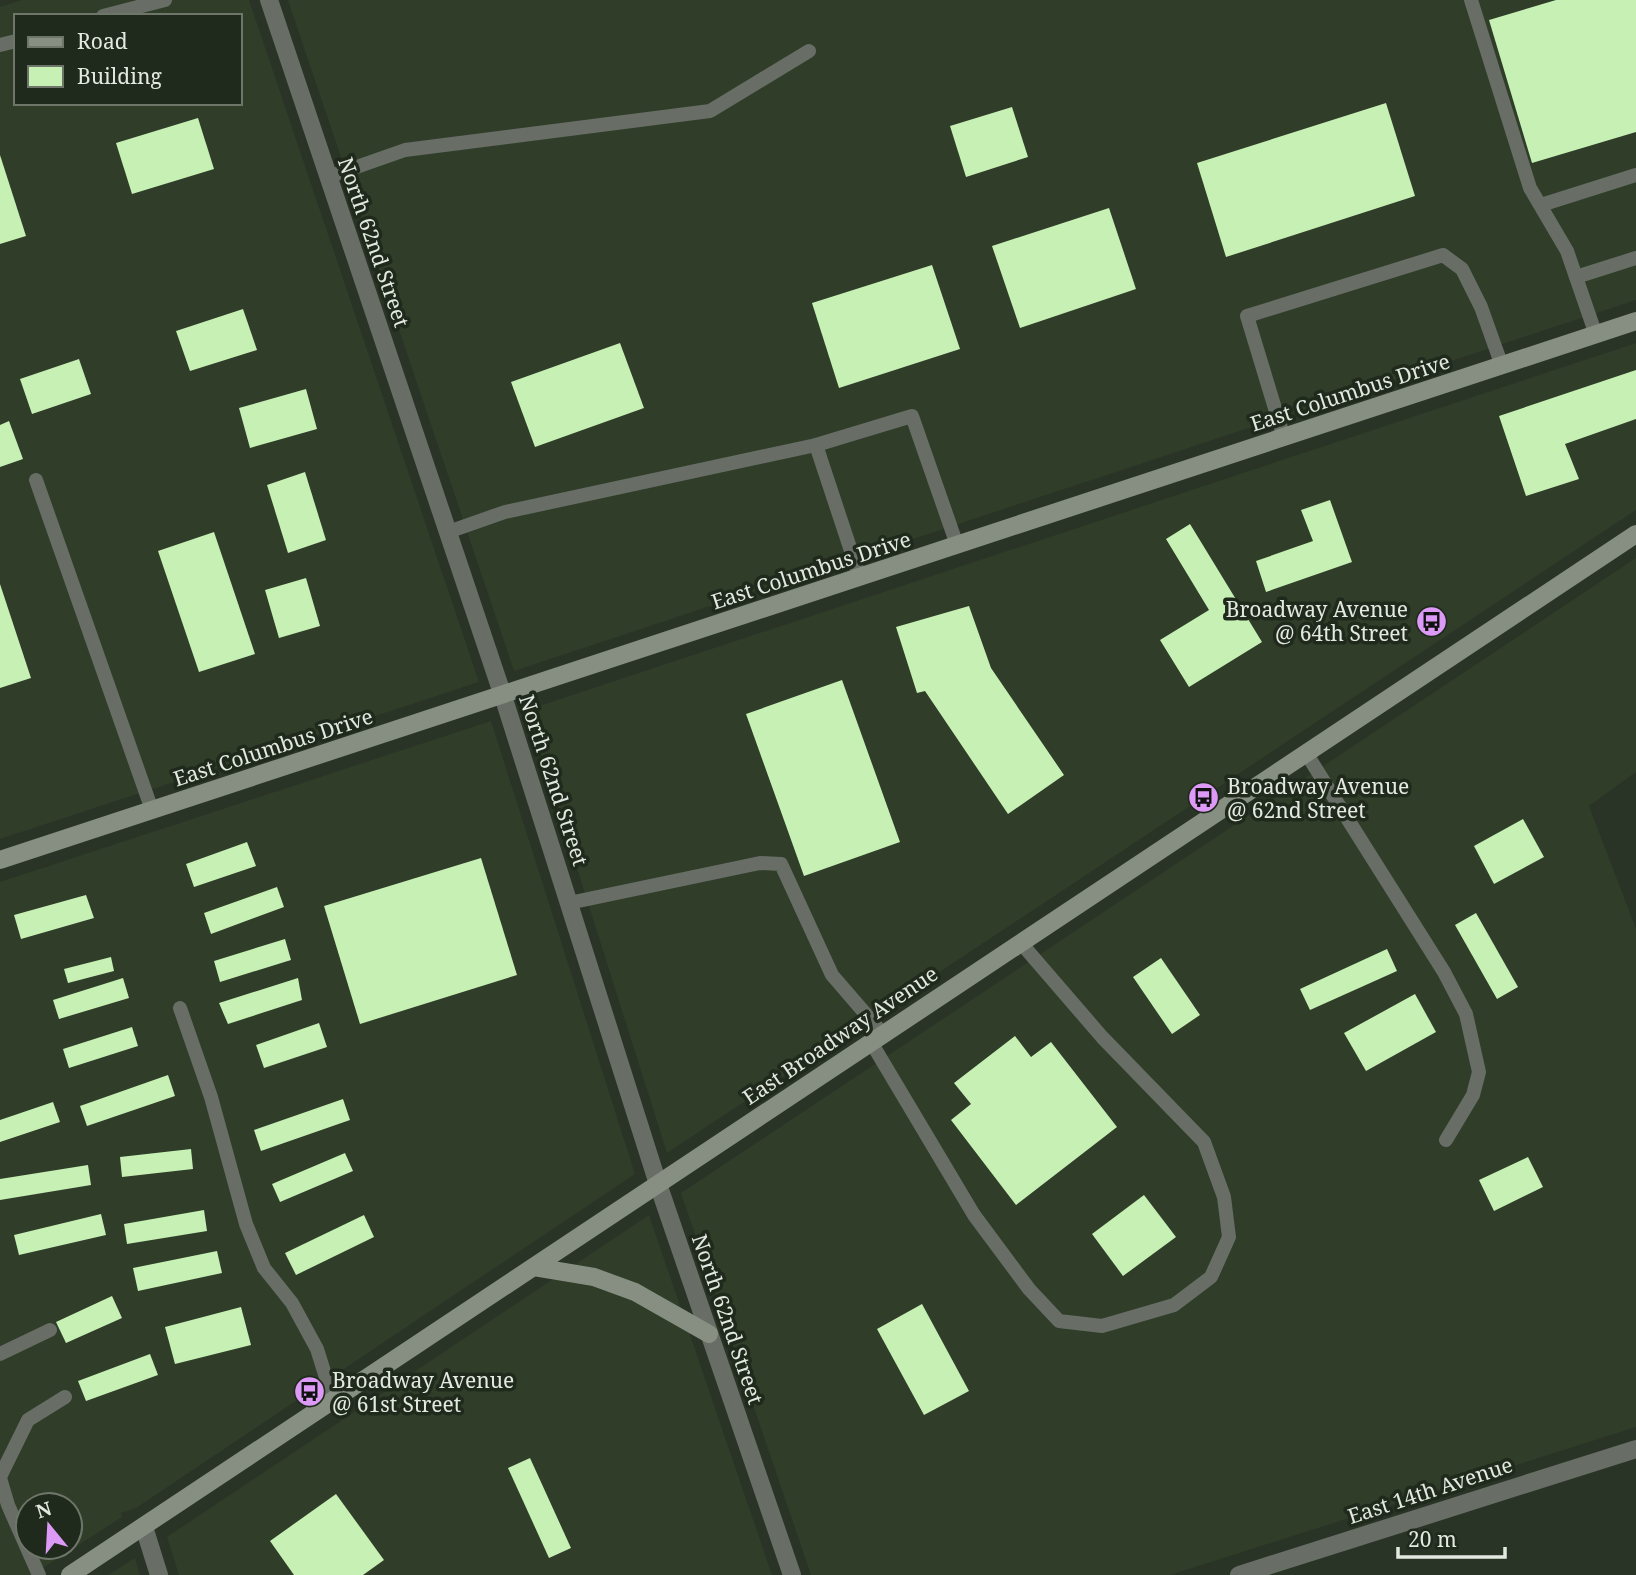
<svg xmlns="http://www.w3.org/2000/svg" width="1636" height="1575" font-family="'Noto Serif',serif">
<rect width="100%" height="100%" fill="#2a3426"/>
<g fill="#2f3d29" fill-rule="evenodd">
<path d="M22,0h227l230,682 -479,157v-832zM16,16h224v87h-224z"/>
<path d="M288,0h1348v300l-1122,371z"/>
<path d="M1636,343v167l-969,643 -140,-443z"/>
<path d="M1636,558v214l-47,34 47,123v498l-466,148h-359l-130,-382z"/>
<path d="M491,721l144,453 -499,334 -15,5 1,4 -90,58h-32v-693zM28,1505h42v42h-42z"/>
<path d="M649,1215l123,360h-593l-12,-38z"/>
<path d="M135,1558l5,17h-32z"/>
</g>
<g fill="#c7f0b5">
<path d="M1556,0h80v132l-104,31 -43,-143z"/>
<path d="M1386,103l29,93 -189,61 -29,-94z"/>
<path d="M1012,107l16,50 -62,20 -16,-51z"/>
<path d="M198,118l16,51 -82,25 -16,-51z"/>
<path d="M0,155l26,81 -26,8z"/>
<path d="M1109,208l27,81 -116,39 -28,-82z"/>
<path d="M932,265l28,84 -121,39 -27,-85z"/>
<path d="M243,309l14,41 -67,21 -14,-40z"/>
<path d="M620,343l24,65 -109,39 -24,-65z"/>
<path d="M79,359l12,35 -59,20 -12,-35z"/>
<path d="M1636,370v49l-71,25 14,35 -53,17 -27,-80z"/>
<path d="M306,389l11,40 -67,19 -11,-40z"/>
<path d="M9,421l14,38 -23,8v-42z"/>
<path d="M305,472l21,68 -38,13 -21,-68z"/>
<path d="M1330,500l22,62 -86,30 -10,-31 57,-20 -12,-31z"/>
<path d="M1190,524l72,118 -73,45 -29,-47 49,-30 -43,-71z"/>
<path d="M214,532l41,122 -56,18 -41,-121z"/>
<path d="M306,578l14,48 -41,12 -14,-48z"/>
<path d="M0,584l31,94 -31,10z"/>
<path d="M969,606l22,62 73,107 -56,39 -83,-123 -8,2 -21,-66z"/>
<path d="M842,680l58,162 -96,34 -58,-162z"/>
<path d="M1523,819l21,38 -50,27 -20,-38z"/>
<path d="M247,842l9,24 -62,21 -8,-23z"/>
<path d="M481,858l36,117 -157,49 -36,-118z"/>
<path d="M277,887l7,20 -73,27 -7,-21z"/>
<path d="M86,895l8,23 -73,21 -7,-24z"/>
<path d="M1476,913l42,74 -21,12 -42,-74z"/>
<path d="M285,939l6,21 -71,22 -6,-21z"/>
<path d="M1387,949l10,22 -87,39 -10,-21z"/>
<path d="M111,957l3,14 -46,12 -4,-14z"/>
<path d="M1161,958l39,57 -28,19 -39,-57z"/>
<path d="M123,978l6,20 -70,21 -6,-19z"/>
<path d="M298,978l4,22 -74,24 -9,-21z"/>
<path d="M1415,994l21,38 -70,39 -22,-38z"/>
<path d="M319,1023l8,24 -63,21 -8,-23z"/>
<path d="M132,1027l6,19 -69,22 -6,-19z"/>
<path d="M1015,1036l16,21 20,-15 66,85 -101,78 -65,-85 20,-16 -17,-21z"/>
<path d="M168,1075l7,21 -88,30 -7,-20z"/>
<path d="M343,1099l7,21 -89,31 -7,-21z"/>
<path d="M53,1102l7,20 -60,20v-22z"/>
<path d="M191,1149l2,20 -71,8 -2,-20z"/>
<path d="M345,1153l8,18 -73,31 -8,-18z"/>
<path d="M1528,1157l15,30 -49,24 -15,-31z"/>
<path d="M88,1165l3,20 -91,15v-21z"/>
<path d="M1144,1195l32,42 -53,39 -31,-42z"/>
<path d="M204,1210l3,21 -80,13 -3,-20z"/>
<path d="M101,1214l5,21 -87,20 -5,-20z"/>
<path d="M364,1215l10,22 -78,38 -11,-22z"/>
<path d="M217,1251l5,22 -84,18 -5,-23z"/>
<path d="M112,1296l10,22 -56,25 -10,-21z"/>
<path d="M922,1304l47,87 -45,24 -47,-86z"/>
<path d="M241,1307l10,38 -76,19 -10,-37z"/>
<path d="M150,1354l8,21 -72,26 -8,-20z"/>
<path d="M530,1458l41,90 -22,10 -41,-90z"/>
<path d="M336,1494l48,66 -21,15h-69l-24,-34z"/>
</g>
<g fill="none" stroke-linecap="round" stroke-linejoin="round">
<g stroke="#686d66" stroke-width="14">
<path d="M1471,0l59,188 37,63 29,84"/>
<path d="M103,16l62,-16"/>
<path d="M0,45l16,-4"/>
<path d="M328,177l77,-27 305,-39 99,-60"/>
<path d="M1541,205l95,-30"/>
<path d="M1576,277l60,-19"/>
<path d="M1284,438l-37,-122 196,-61 19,14 19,38 21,59"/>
<path d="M36,480l116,330"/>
<path d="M448,532l57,-20 311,-67"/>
<path d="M860,578l-44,-133 96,-29 45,129"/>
<path d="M1306,753l138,219 22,42 13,58 -6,23 -27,45"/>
<path d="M569,903l191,-40 21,1 51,111 51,59"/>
<path d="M180,1008l31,89 35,127 18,44 28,35 25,46 16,51"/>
<path d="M871,1042l103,173 55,74 30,32 43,5 72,-21 37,-28 18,-40 -5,-40 -20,-55 -102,-105 -81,-94"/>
<path d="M0,1354l50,-24"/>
<path d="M0,1477l28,-57 37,-23"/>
<path d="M0,1478l8,27 31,70"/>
</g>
<g stroke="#686d66" stroke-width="18">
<path d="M269,0l234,696 155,488 134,391"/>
<path d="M144,1527l15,48"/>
<path d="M1239,1575l397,-126"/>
</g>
<g stroke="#878f83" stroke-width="18">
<path d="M0,860l1636,-539"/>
<path d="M534,1267l60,10 41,15 74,42"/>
<path d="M70,1575l1566,-1041"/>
</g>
</g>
<defs>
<symbol id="bus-disc" viewBox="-11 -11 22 22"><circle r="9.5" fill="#dc99f5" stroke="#202a1c"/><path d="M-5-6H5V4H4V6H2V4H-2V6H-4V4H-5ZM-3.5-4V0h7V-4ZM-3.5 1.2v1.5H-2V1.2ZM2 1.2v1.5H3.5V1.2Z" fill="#111"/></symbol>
</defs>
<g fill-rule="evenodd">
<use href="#bus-disc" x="1414" y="604" width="35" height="35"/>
<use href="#bus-disc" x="1186" y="780" width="35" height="35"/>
<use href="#bus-disc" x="292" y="1374" width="35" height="35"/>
</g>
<g text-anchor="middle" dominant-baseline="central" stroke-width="7" stroke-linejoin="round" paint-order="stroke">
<g font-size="21" fill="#e3e9e0" stroke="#202a1c">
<text transform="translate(374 242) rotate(71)">North 62nd Street</text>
<text transform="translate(1350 392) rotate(-18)">East Columbus Drive</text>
<text transform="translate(811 570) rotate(-18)">East Columbus Drive</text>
<text transform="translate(273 747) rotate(-18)">East Columbus Drive</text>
<text transform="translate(554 780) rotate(72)">North 62nd Street</text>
<text transform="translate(840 1035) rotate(-34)">East Broadway Avenue</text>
<text transform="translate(728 1319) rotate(71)">North 62nd Street</text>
<text transform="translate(1430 1490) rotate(-18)">East 14th Avenue</text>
</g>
<g font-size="21" fill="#e3e9e0" stroke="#202a1c" text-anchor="start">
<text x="1408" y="609" text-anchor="end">Broadway Avenue<tspan x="1408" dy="24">@ 64th Street</tspan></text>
<text x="1227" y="786">Broadway Avenue<tspan x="1227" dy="24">@ 62nd Street</tspan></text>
<text x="332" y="1380">Broadway Avenue<tspan x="332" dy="24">@ 61st Street</tspan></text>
</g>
</g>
<rect x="14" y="14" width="228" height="91" fill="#202a1c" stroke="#6e766a" stroke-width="2"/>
<rect x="28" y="37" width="35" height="10" fill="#878f83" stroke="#6e766a" stroke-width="2"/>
<text x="77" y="49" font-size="21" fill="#e3e9e0">Road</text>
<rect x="28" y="66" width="35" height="21" fill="#c7f0b5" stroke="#6e766a" stroke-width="2"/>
<text x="77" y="84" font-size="21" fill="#e3e9e0">Building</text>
<g transform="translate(49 1526) rotate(342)"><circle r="33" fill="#202a1c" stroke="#6e766a" stroke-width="2"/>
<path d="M0-5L12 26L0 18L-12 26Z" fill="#dc99f5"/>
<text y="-10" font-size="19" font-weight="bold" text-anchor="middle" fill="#e3e9e0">N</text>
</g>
<path d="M1398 1547v10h107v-10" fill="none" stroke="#e3e9e0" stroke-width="3.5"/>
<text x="1408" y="1547" font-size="21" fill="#e3e9e0" stroke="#202a1c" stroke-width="5" paint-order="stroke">20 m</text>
</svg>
